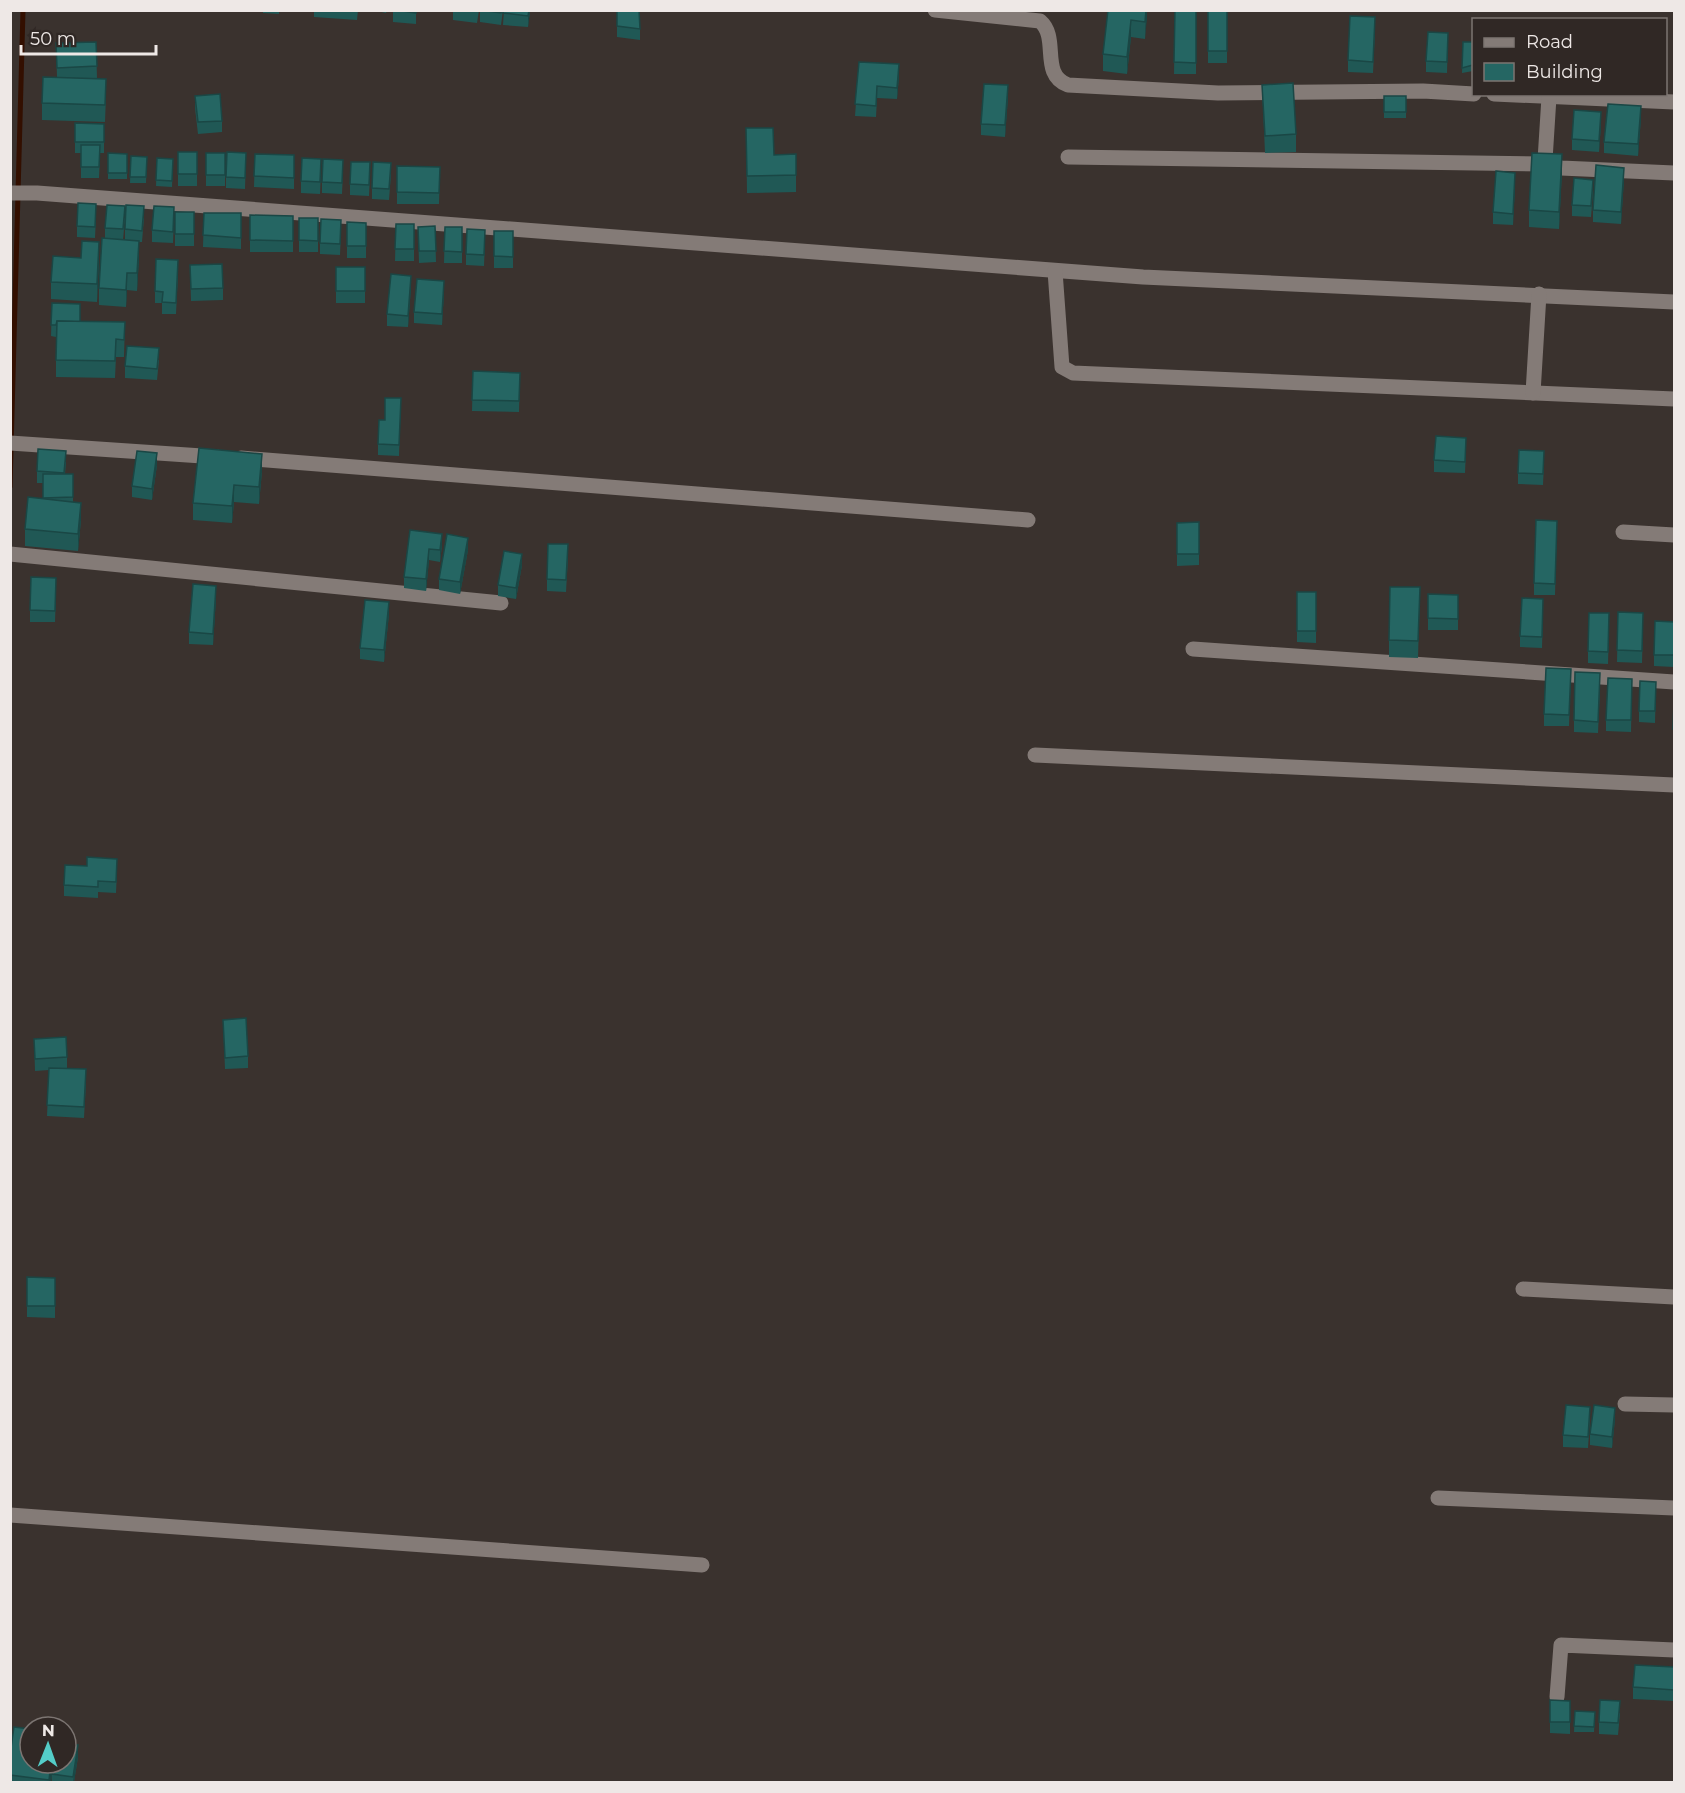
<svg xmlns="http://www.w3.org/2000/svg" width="1685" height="1793" font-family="Montserrat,sans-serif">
<rect width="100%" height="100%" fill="#3a322e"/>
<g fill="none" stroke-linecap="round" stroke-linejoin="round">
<path stroke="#330f00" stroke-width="5" d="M10,487l13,-477"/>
<g stroke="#847b77" stroke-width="15">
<path d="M935,10l105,11c20,17 -1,53 28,64l150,8 205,-2 51,3"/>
<path d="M1494,94l180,8"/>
<path d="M1549,97l-4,63 2,4 14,4 113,5"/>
<path d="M1068,157l479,7"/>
<path d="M10,193h27l1106,84 531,25"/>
<path d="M1055,271l7,96 11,6 601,26"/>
<path d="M1533,393l6,-99"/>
<path d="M10,443l207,14"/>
<path d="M241,458l787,62"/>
<path d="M1623,532l51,3"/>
<path d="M10,554l491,49"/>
<path d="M1193,649l481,33"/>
<path d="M1035,755l639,30"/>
<path d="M1523,1289l151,8"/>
<path d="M1625,1404l49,1"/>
<path d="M1438,1498l236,10"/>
<path d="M10,1515l692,50"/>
<path d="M1557,1697l4,-52 113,5"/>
</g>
</g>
<g fill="#205855">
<path d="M263,10h16v4l-16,-1z"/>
<path d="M314,10h44l-1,10 -43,-3z"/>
<path d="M373,10h14l-1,3z"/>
<path d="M393,10h23v14l-23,-2z"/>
<path d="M453,10h26l-2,13 -24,-3z"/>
<path d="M480,10h23l-2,15 -21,-3z"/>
<path d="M504,10h26l-2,17 -25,-2z"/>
<path d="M617,10l23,19v11l-23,-3z"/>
<path d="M1108,10h39l-2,29 -14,-2 -4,37 -24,-3v-17z"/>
<path d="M1175,10h21v64h-22z"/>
<rect x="1208" y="10" width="19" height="53"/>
<path d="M1375,29l-2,44 -25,-1v-12z"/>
<path d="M1448,33l-1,40 -21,-1v-11z"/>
<path d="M96,42l1,36h-8l17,18 -1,26 -63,-2v-17l15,-26 -1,-34z"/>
<path d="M1463,42h10v29l-11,2z"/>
<path d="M859,62l40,14 -2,23 -20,-1 -1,19 -21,-1z"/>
<path d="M1262,85l34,49v18l-31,1z"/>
<path d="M195,96l27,25v11l-24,2 -3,-26z"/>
<rect x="1384" y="96" width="22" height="22"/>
<path d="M1008,97l-3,40 -24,-2v-11z"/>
<path d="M1641,118l-3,38 -34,-3v-11z"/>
<path d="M75,123l29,1v29h-4l-1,25h-18v-25h-6z"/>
<path d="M1601,124l-2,28 -27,-2v-11z"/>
<path d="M746,128l28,27 22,-1v38l-49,1z"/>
<rect x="178" y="152" width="19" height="34"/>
<path d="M108,153l19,1v25h-19z"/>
<rect x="206" y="153" width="19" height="33"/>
<path d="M246,153l-1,36 -19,-1v-11z"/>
<path d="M255,154l39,1v34l-40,-2z"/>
<path d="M131,156l16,1 -1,26h-16z"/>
<path d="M157,158l16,1 -1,28 -16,-1z"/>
<path d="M397,166l43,1 -1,37h-42z"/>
<path d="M321,170l-1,24 -19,-1v-12z"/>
<path d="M343,171l-1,23 -20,-1v-11z"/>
<path d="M1562,171l-3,58 -30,-2v-17z"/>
<path d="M370,174l-1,22 -19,-1v-11z"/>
<path d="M391,174l-2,26 -17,-1v-11z"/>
<path d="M1624,179l-3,45 -28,-2v-12z"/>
<path d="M1515,184l-2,41 -20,-1v-12z"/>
<path d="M1593,191l-2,26 -19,-1v-11z"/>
<rect x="175" y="212" width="19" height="34"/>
<path d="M204,213h37v36l-38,-2z"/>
<path d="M250,215l43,1v36h-43z"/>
<path d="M96,216l-1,22 -18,-1v-11z"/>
<path d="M125,218l-2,22h2v-11l19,-11 -2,24h-3v16l-2,33 -10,-1 -1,17 -27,-2v-17l6,-49v-11z"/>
<path d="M174,218l-1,25 -21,-1v-12z"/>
<rect x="299" y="218" width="19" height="34"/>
<path d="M347,222l19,1v35h-19z"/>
<path d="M396,224h18v37h-19z"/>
<path d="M435,226l1,36 -17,1 -1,-36z"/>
<path d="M445,227h17v36h-18z"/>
<path d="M341,231l-1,24 -20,-1v-11z"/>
<rect x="494" y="231" width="19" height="37"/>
<path d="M485,241l-1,25 -18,-1v-11z"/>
<path d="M99,259l-2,43 -46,-3v-17z"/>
<path d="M190,265l33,23v12l-32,1z"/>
<rect x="336" y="267" width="29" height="36"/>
<path d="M178,272l-2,42h-14v-11h-7v-12z"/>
<path d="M411,287l-3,40 -21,-1v-12z"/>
<path d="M444,292l-2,33 -28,-2v-11z"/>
<path d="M52,303l28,19h45l-1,35h-8l-1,21 -59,-1v-40l-5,-1z"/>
<path d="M159,360l-2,20 -32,-2v-12z"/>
<path d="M473,371l47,2 -1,39 -47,-1z"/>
<path d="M401,398l-2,58 -21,-1v-11l7,-24z"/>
<path d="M1466,449l-1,24 -31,-1v-12z"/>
<path d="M66,462l-1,12h8v28l8,18 -3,31 -53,-5v-17l18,-30v-16h-6v-12z"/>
<path d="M1544,462l-1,23 -25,-1v-11z"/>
<path d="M157,465l-5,35 -20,-3v-11z"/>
<path d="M262,471l-3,33 -25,-2 -2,21 -39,-3v-17z"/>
<path d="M1557,521l-2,74h-21v-12z"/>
<path d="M1199,522v43l-22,1v-43z"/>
<path d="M410,530l32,15 -2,17 -11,-2 -3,31 -22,-3v-11z"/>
<path d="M468,550l-8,44 -21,-4v-11z"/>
<path d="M568,556l-2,36 -19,-1v-12z"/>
<path d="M522,565l-6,34 -18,-3v-11z"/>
<path d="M1420,587l-2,71 -29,-1v-17z"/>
<path d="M56,590l-1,32h-25v-12z"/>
<path d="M1297,592h19v51l-19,-1z"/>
<path d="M1428,594l30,1v35h-30z"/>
<path d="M216,597l-3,48 -24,-1v-12z"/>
<path d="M1543,611l-1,37 -22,-1v-11z"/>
<path d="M1618,612l25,13 -1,38 -25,-1z"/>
<path d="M389,614l-5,48 -24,-3v-11z"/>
<path d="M1674,622v45l-20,-1v-11z"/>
<path d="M1609,625l-1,39 -20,-1v-12z"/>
<path d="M1571,669l-2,57h-25v-12z"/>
<path d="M1632,679l-1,53 -25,-1v-11z"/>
<path d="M1656,682l-1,41 -16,-1v-11z"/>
<path d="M1600,684l-2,49 -24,-1v-12z"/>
<path d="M1674,703v38h-1z"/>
<path d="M117,870l-1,23 -18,-1v6l-34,-2v-11z"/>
<path d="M223,1020l25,36v12l-23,1z"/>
<path d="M34,1039l33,18v11l19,13 -2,37 -37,-2 2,-46 -14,1z"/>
<path d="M27,1277l28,1v40l-28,-1z"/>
<path d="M1590,1418l-2,30 -25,-1v-12z"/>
<path d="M1615,1419l-3,29 -22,-3v-11z"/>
<path d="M1674,1667v34l-41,-2v-12z"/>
<path d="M1550,1700l20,1v33l-20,-1z"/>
<path d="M1575,1711l20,1 -1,20h-20z"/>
<path d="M1620,1713l-2,22 -19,-1v-12z"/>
<path d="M10,1755l43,8 -2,19h-41z"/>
<path d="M78,1757l-4,25h-22v-8z"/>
</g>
<g fill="#1a4745">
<path d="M529,10h1l-2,17v-11z"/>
<path d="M1146,10h1v8l-2,21z"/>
<path d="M1131,20v17l-4,37v-17z"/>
<path d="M899,64v12l-2,23v-11z"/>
<path d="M1008,85v12l-3,40v-12z"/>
<path d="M1641,106v12l-3,38v-12z"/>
<path d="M1601,112v12l-2,28v-11z"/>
<path d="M1562,154v17l-3,58v-17z"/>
<path d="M1624,168v11l-3,45v-12z"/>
<path d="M1515,173v11l-2,41v-11z"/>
<path d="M139,241v17l-2,33v-18z"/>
<path d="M99,242v17l-2,43v-18z"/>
<path d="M127,273v17l-1,17v-17z"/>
<path d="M411,276v11l-3,40v-11z"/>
<path d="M444,281v11l-2,33v-11z"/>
<path d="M157,453v12l-5,35v-11z"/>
<path d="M262,454v17l-3,33v-17z"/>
<path d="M234,485v17l-2,21v-17z"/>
<path d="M81,503v17l-3,31v-17z"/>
<path d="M442,534v11l-2,17v-12z"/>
<path d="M468,538v12l-8,44v-12z"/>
<path d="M429,549v11l-3,31v-12z"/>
<path d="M522,554v11l-6,34v-11z"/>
<path d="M216,586v11l-3,48v-11z"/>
<path d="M389,602v12l-5,48v-12z"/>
<path d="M1615,1408v11l-3,29v-11z"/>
<path d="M78,1745v12l-4,25h-1z"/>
<path d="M51,1763h2l-2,19h-2z"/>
</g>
<g fill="#256663" stroke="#1a4745" stroke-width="1.5">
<path d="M397,10h19v3z"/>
<path d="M480,10h22l-1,3z"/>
<path d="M504,10h25l-1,6 -25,-3z"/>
<path d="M617,10h22l1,19 -23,-3z"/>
<path d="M1108,10h38l-1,12 -14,-2 -4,37 -24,-3z"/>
<path d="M1175,10h21v53l-22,-1z"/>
<rect x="1208" y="10" width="19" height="41"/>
<path d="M1350,16l25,1 -2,45 -25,-2z"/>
<path d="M1428,32l20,1 -1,29 -21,-1z"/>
<path d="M96,42l1,24 -40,2 -1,-25z"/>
<path d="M1463,42h10v23l-11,3z"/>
<path d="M859,62l40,2 -2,24 -20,-2 -1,20 -21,-2z"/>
<path d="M43,77l63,2 -1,26 -63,-2z"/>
<path d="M1293,83l3,51 -31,2 -3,-51z"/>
<path d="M984,84l24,1 -3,40 -24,-1z"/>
<path d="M220,94l2,27 -24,1 -3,-26z"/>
<rect x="1384" y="96" width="22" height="16"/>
<path d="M1608,104l33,2 -3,38 -34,-2z"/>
<path d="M1574,110l27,2 -2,29 -27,-2z"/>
<path d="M75,123l29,1v18h-29z"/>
<path d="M746,128h27l1,27 22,-1v21l-49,1z"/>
<path d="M81,145h19l-1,22h-18z"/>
<rect x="178" y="152" width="19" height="22"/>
<path d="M227,152l19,1 -1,25 -19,-1z"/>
<path d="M108,153l19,1v19h-19z"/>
<rect x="206" y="153" width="19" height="22"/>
<path d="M1532,153l30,1 -3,58 -30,-2z"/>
<path d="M255,154l39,1v23l-40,-2z"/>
<path d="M131,156l16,1 -1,20h-16z"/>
<path d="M157,158l16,1 -1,22 -16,-1z"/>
<path d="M302,158l19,1 -1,23 -19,-1z"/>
<path d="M323,159l20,1 -1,23 -20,-1z"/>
<path d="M351,162h19l-1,23 -19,-1z"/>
<path d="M373,162l18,1 -2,26 -17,-1z"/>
<path d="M1596,165l28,3 -3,44 -28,-2z"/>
<path d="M397,166l43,1 -1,26 -42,-1z"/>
<path d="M1496,171l19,2 -2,41 -20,-2z"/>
<path d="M1574,178l19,2 -2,26 -19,-1z"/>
<path d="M78,203l18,1 -1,23 -18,-1z"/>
<path d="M107,205l18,1 -2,23 -18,-1z"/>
<path d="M126,205l18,1 -2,25 -17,-2z"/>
<path d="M154,206l20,1 -1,25 -21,-2z"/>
<rect x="175" y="212" width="19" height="22"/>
<path d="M204,213h37v25l-38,-3z"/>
<path d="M250,215l43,1v25l-43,-1z"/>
<path d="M299,218h19v23l-19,-1z"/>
<path d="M321,219l20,1 -1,24 -20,-1z"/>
<path d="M347,222l19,1v23h-19z"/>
<path d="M396,224h18v25h-19z"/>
<path d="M435,226l1,25h-17l-1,-24z"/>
<path d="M445,227h17v25l-18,-1z"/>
<path d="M467,229l18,1 -1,25 -18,-1z"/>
<path d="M494,231h19v26l-19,-1z"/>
<path d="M102,238l37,3 -2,32h-10l-1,17 -27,-2z"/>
<path d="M82,241l17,1 -2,42 -46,-2 2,-26 28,2z"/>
<path d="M156,259l22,1 -2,43 -14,-1 1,-10 -8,-1z"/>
<path d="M222,264l1,24 -32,1 -1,-24z"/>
<rect x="336" y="267" width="29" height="24"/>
<path d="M391,274l20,2 -3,40 -21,-2z"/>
<path d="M417,279l27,2 -2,33 -28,-2z"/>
<path d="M52,303l28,1v18l-23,-1 -1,4h-5z"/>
<path d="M57,321l68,1 -1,18 -8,-1 -1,22 -59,-1z"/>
<path d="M127,346l32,2 -2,21 -32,-3z"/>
<path d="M473,371l47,2 -1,28 -47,-1z"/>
<path d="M385,398h16l-2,47 -21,-1 1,-24h6z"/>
<path d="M1436,436l30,2 -1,24 -31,-2z"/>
<path d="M199,448l63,6 -3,33 -25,-2 -2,21 -39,-3z"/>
<path d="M38,449l28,2 -2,22 -27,-2z"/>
<path d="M1519,450l25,1 -1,23 -25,-1z"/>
<path d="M137,451l20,2 -5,36 -20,-3z"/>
<path d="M43,474h30v23l-30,1z"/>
<path d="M28,497l53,6 -3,31 -53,-5z"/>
<path d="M1536,520l21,1 -2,63 -21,-1z"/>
<path d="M1199,522v32h-22v-31z"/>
<path d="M410,530l32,4 -2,16 -11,-1 -3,30 -22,-2z"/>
<path d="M447,534l21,4 -8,44 -21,-3z"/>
<path d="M548,544h20l-2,36 -19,-1z"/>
<path d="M504,551l18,3 -6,34 -18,-3z"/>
<path d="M31,577l25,1 -1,33 -25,-1z"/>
<path d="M193,584l23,2 -3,48 -24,-2z"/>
<path d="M1390,587h30l-2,54 -29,-1z"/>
<rect x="1297" y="592" width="19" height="39"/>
<path d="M1428,594l30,1v24l-30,-1z"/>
<path d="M1522,598l21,1 -1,38 -22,-1z"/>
<path d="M365,600l24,2 -5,48 -24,-2z"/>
<path d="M1618,612l25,1 -1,38 -25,-1z"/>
<path d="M1589,613h20l-1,39 -20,-1z"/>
<path d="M1655,621l19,1v33h-20z"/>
<path d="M1546,668l25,1 -2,46 -25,-1z"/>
<path d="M1575,672l25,1 -2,49 -24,-2z"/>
<path d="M1608,678l24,1 -1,41h-25z"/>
<path d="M1640,681l16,1 -1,29h-16z"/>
<path d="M1674,703v26h-1z"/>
<path d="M87,857l30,2 -1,23 -18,-1v6l-34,-2 1,-20 22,1z"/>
<path d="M246,1018l2,38 -23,2 -2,-38z"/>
<path d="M66,1037l1,20 -32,2 -1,-20z"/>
<path d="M49,1068l37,1 -2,38 -37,-2z"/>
<path d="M27,1277l28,1v28h-28z"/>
<path d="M1566,1405l24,2 -2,30 -25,-2z"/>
<path d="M1594,1405l21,3 -3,29 -22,-3z"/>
<path d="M1635,1665l39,2v23l-41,-3z"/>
<path d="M1550,1700l20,1v21h-20z"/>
<path d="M1600,1700l20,1 -2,22 -19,-1z"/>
<path d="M1575,1711l20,1 -1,15 -20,-1z"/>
<path d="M14,1727l16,2v34h21l-2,17 -39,-5v-20z"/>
<path d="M66,1744l12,1 -5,32 -21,-3 2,-11h12z"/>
</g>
<rect width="1685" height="1793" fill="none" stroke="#eee8e6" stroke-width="24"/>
<rect x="1472" y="18" width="195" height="78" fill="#302825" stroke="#7c7572" stroke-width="1.5"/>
<rect x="1484" y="38" width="30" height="9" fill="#847b77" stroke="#7c7572" stroke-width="1.5"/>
<text x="1526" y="48" font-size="18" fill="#eee8e6">Road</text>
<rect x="1484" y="63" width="30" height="18" fill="#256663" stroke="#7c7572" stroke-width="1.5"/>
<text x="1526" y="78" font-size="18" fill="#eee8e6">Building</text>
<g transform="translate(48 1745) rotate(1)"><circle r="28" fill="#302825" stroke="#7c7572" stroke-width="1.5"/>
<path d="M0-4.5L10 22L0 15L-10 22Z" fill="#54cdc8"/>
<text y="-9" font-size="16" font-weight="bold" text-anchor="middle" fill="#eee8e6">N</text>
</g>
<path d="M21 45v9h135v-9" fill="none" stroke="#eee8e6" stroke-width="3"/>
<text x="30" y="45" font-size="18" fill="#eee8e6" stroke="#302825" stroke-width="4.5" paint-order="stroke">50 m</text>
</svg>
